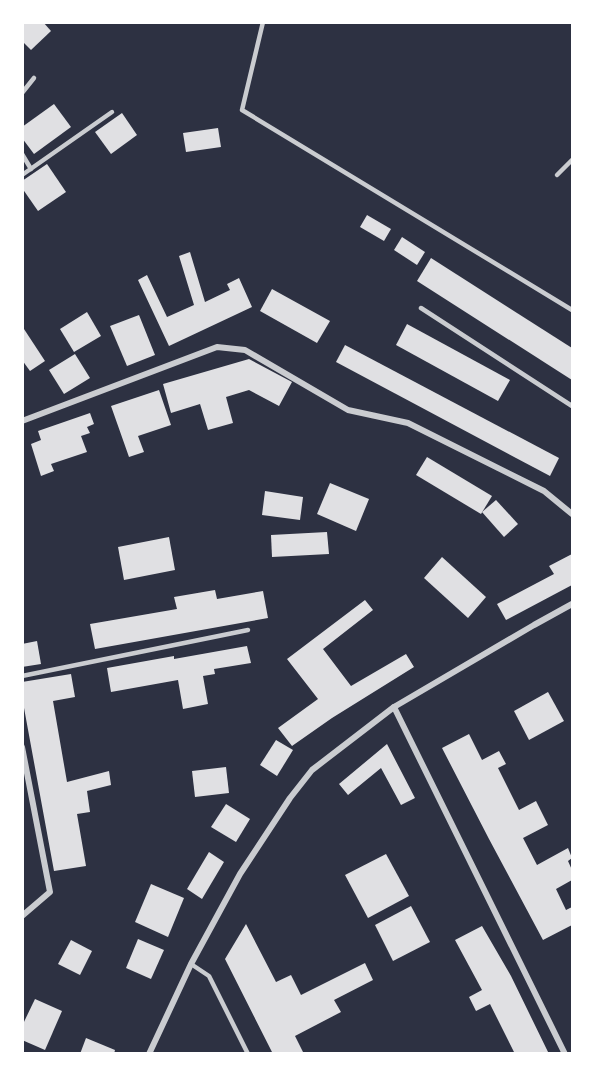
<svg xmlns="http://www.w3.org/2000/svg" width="595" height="1076" font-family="Montserrat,sans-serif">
<rect width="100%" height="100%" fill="#2d3142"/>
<g fill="#e0e0e3">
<path d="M22,22h21l8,9 -20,19 -9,-9z"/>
<path d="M54,104l17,23 -37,27 -12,-16v-11z"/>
<path d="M122,113l15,22 -26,19 -16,-22z"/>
<path d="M218,128l3,19 -35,5 -3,-19z"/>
<path d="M47,164l19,28 -28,19 -16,-23v-7z"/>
<path d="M367,215l24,14 -7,12 -24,-14z"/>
<path d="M402,237l23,15 -8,13 -23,-15z"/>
<path d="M190,252l15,50 25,-12 -3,-6 12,-6 13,29 -83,39 -31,-66 9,-5 20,42 27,-12 -15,-49z"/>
<path d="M431,258l141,90v32l-155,-99z"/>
<path d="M272,289l58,32 -13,22 -57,-32z"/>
<path d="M87,312l14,24 -27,16 -14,-23z"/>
<path d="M139,315l16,40 -28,11 -17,-40z"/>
<path d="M407,324l103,56 -12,21 -102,-56z"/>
<path d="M22,326l23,35 -15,10 -8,-11z"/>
<path d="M345,345l214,113 -9,18 -214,-114z"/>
<path d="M75,354l15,24 -26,16 -15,-24z"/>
<path d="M249,359l43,23 -13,24 -30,-16 -23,7 7,26 -25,7 -8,-26 -29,9 -8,-29z"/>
<path d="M159,390l12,35 -33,11 6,16 -15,5 -18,-51z"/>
<path d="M90,413l4,11 -7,3 3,6 -9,3 6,16 -36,12 3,7 -13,5 -10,-32 10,-4 -3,-9z"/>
<path d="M427,457l65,39 -11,18 -65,-39z"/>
<path d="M330,483l39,16 -13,32 -39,-17z"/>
<path d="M265,491l38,6 -3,23 -38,-5z"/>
<path d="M496,500l22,24 -14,13 -22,-25z"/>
<path d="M327,532l2,22 -57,3 -1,-22z"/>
<path d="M169,537l6,33 -51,10 -6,-33z"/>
<path d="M572,554v31l-66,35 -9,-16 57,-30 -5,-8z"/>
<path d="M442,557l44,40 -18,21 -44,-40z"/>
<path d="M215,590l2,9 46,-8 5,27 -173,31 -5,-25 87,-15 -3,-12z"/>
<path d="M365,600l8,10 -50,39 28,37 55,-32 8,13 -82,51 -40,28 -14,-18 40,-29 -31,-40z"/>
<path d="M37,641l4,23 -19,3v-23z"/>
<path d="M247,646l4,17 -37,6 1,5 -12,2 5,28 -25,5 -5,-29 -67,12 -4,-24 67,-12v3z"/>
<path d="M71,674l4,23 -22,4 14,81 42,-11 2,14 -24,6 3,21 -13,2 9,52 -32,5 -32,-174v-15z"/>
<path d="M548,692l16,29 -35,19 -15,-29z"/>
<path d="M469,734l13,26 17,-9 7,13 -8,4 21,42 17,-9 12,24 -25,13 14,27 31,-17 4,10 -4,3 4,9v10l-16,9 10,21 6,-3v18l-29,15 -54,-101 -47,-91z"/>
<path d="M276,740l17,10 -16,26 -17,-11z"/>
<path d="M387,744l28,54 -14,7 -20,-37 -33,27 -9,-11z"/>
<path d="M226,767l3,26 -34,4 -3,-26z"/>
<path d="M226,804l24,15 -14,23 -25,-15z"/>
<path d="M209,852l15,10 -22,37 -15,-10z"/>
<path d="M386,854l23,42 -41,22 -23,-43z"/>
<path d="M151,884l33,14 -16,39 -33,-15z"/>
<path d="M411,906l19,36 -37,19 -18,-36z"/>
<path d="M246,924l30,58 15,-7 10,20 64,-32 8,17 -39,20 7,12 -46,24 9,18h-31l-48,-95z"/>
<path d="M482,926l29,50 38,78h-34l-25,-50 -14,7 -7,-14 13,-7 -27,-50z"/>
<path d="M138,939l26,11 -13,29 -25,-11z"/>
<path d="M71,940l21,11 -12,24 -22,-11z"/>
<path d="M35,999l27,12 -17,39 -23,-10v-14z"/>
<path d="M86,1038l29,12 -1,4h-34z"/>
</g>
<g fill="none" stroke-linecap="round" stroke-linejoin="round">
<g stroke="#caccd0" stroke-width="4.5">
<path d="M263,22l-21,88 330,200"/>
<path d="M22,93l12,-15"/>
<path d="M22,154l9,15"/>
<path d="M22,175l90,-63"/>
<path d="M557,175l15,-15"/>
<path d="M421,308l151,98"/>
<path d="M22,676l226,-46"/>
<path d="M191,964l18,12 39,78"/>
</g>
<g stroke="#caccd0" stroke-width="6">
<path d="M22,421l195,-74 28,3 103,60 60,13 136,68 28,23"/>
<path d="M394,707l171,347"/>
<path d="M22,747l28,145 -28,24"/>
<path d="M149,1054l42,-90 49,-90 50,-76 22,-28 82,-63 140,-82 38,-21"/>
</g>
</g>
<rect width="595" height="1076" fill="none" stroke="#ffffff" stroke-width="48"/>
</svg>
